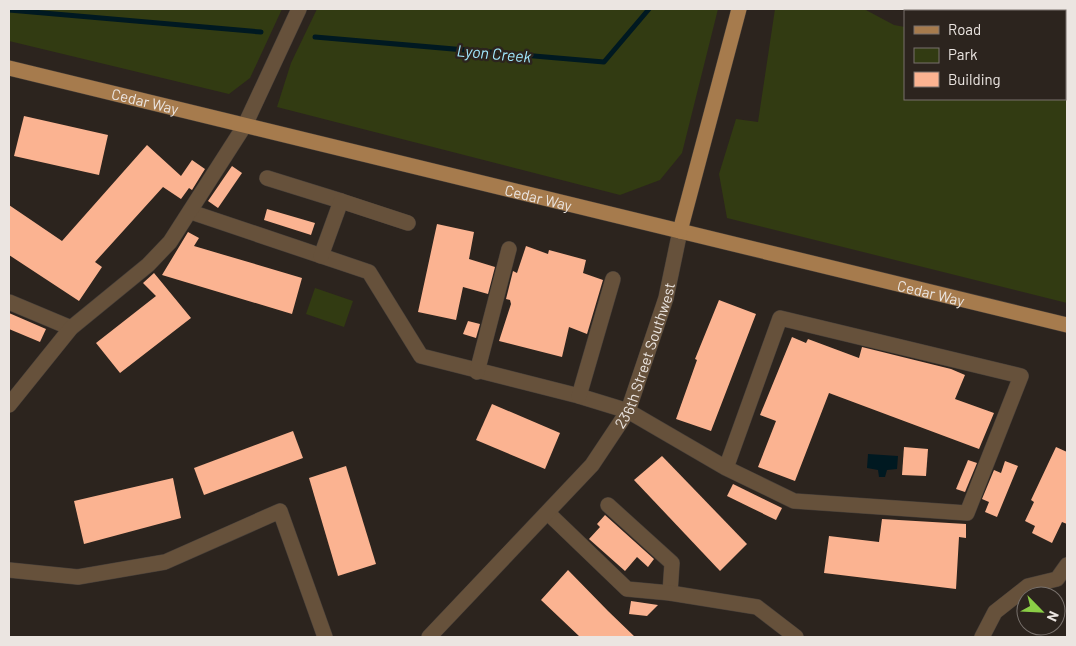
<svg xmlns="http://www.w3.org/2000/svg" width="1076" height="646" font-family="Barlow,sans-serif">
<rect width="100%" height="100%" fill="#2c241e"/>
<g fill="#323b12">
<path d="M9,9h273l-32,69 -21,16 -220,-53z"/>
<path d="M317,9h401l-36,144 -22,27 -40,15 -343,-88 14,-44z"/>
<path d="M775,9h89l30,16 11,2v72h160v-88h-102l2,-2h102v294l-340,-85 -8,-44 17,-55 22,3z"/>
<path d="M315,288l38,13 -9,26 -38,-13z"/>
</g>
<path fill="#001921" d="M868,454l30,2 -1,13 -10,1 -2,7h-6l-1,-7 -11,-2z"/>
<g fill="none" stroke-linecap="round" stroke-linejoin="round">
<g stroke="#001921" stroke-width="5">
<path d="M9,10l252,22"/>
<path d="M315,37l289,25 45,-53"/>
</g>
</g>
<g fill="#fbb391">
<path d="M24,116l84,19 -9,40 -85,-19z"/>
<path d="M147,145l34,31 11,-16 13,9 -13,21 -3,-2 -8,11 -18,-12 -68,75 7,5 -23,34 -70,-46v-50l53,36z"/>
<path d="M232,166l10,7 -24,35 -10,-7z"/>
<path d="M267,209l48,14 -4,12 -47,-15z"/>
<path d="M437,224l37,8 -5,27 26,8 -7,27 -25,-7 -7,33 -38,-8z"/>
<path d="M188,232l11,6 -5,8 108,32 -10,36 -130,-39z"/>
<path d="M526,246l22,8 1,-4 37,10 -3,13 20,7 -16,54 -18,-7 -7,30 -63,-16 12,-37 -1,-4 -4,-1 7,-28 4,2z"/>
<path d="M154,273l37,45 -71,55 -24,-30 60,-47 -13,-13z"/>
<path d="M719,300l37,14 -45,117 -35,-12 21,-59 -2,-1z"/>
<path d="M9,313l37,16 -6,13 -31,-13z"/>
<path d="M468,321l12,3 -4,14 -13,-4z"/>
<path d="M792,337l14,6 2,-4 51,19 3,-11 89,22 14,6 -10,24 39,14 -15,36 -150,-56 -34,88 -37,-14 18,-46 -16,-6z"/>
<path d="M492,404l68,29 -15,36 -69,-29z"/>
<path d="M293,431l10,27 -99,37 -10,-27z"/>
<path d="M904,447l24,2 -2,27 -24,-1z"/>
<path d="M1056,447l11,5v72l-5,-2 -10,21 -20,-10 3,-7 -10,-5 9,-19 -3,-2z"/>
<path d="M662,456l85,88 -27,27 -86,-91z"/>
<path d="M968,460l9,3 -12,29 -9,-3z"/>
<path d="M1005,461l13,5 -21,51 -12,-5 4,-10 -7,-3 12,-29 7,3z"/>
<path d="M346,466l30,98 -38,12 -29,-98z"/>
<path d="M173,478l8,40 -97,26 -10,-43z"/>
<path d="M733,484l49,24 -6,12 -49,-24z"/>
<path d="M605,515l49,44 -6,8 -11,-10 -12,14 -36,-32 11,-12 -3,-3z"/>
<path d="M882,519l84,5v14l-7,-1 -3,52 -132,-16 5,-37 50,6z"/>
<path d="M568,570l40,41 27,26h-55l-39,-37z"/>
<path d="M631,601l27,4 -11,11 -18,-2z"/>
</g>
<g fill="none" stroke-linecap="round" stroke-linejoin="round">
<defs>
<g id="minor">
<path d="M267,178l74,23"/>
<path d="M191,212l178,60 52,84 158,40 49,15 98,57 68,33 173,12 54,-137 -241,-58 -54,150"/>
<path d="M321,256l20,-55 67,22"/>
<path d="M9,302l62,26"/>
<path d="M477,372l32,-123"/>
<path d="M579,396l34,-117"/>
<path d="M9,405l62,-77 77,-63 22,-23 75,-117 54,-116"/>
<path d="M608,505l64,58 -2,30"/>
<path d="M548,513l79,76 43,4 87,14 39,30"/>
<path d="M9,570l69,7 87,-15 115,-51 45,126"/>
<path id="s1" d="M429,637l163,-172 36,-54 38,-113 14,-67"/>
<path d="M982,637l13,-25 33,-26 29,-7 10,-14"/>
</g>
<g id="major">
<path id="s2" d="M9,68c353,85 705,174 1058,257"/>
<path d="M680,231l59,-222"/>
</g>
</defs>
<use href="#minor" stroke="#473f39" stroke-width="16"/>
<use href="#major" stroke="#473f39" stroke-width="16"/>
<use href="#minor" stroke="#66513b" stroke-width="15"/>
<use href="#major" stroke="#a67b4d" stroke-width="15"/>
</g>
<g text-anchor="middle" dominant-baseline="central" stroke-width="5" stroke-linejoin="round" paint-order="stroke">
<g font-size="15" fill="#ebe5e1" stroke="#2c241e">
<text stroke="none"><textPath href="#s2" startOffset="140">Cedar Way</textPath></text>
<text stroke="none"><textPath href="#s2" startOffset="545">Cedar Way</textPath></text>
<text stroke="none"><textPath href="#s2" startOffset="949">Cedar Way</textPath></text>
<text stroke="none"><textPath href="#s1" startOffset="360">236th Street Southwest</textPath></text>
</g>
<g font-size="16" font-style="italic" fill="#a2e9ff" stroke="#2c241e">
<text transform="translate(494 53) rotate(5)">Lyon Creek</text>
</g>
</g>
<rect width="1076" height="646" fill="none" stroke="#ebe5e1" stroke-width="20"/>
<rect x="904" y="10" width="162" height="90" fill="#2c241e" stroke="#78716c"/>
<rect x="914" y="26" width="25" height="8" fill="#a67b4d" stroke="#78716c"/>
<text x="948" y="35" font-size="15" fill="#ebe5e1">Road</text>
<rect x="914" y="48" width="25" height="15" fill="#323b12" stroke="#78716c"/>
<text x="948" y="60" font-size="15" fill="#ebe5e1">Park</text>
<rect x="914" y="72" width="25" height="15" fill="#fbb391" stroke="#78716c"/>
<text x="948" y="85" font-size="15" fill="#ebe5e1">Building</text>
<g transform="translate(1041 611) rotate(114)"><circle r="24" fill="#2c241e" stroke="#78716c"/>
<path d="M0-4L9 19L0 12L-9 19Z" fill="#8bce46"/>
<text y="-8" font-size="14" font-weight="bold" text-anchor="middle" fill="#ebe5e1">N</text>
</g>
</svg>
